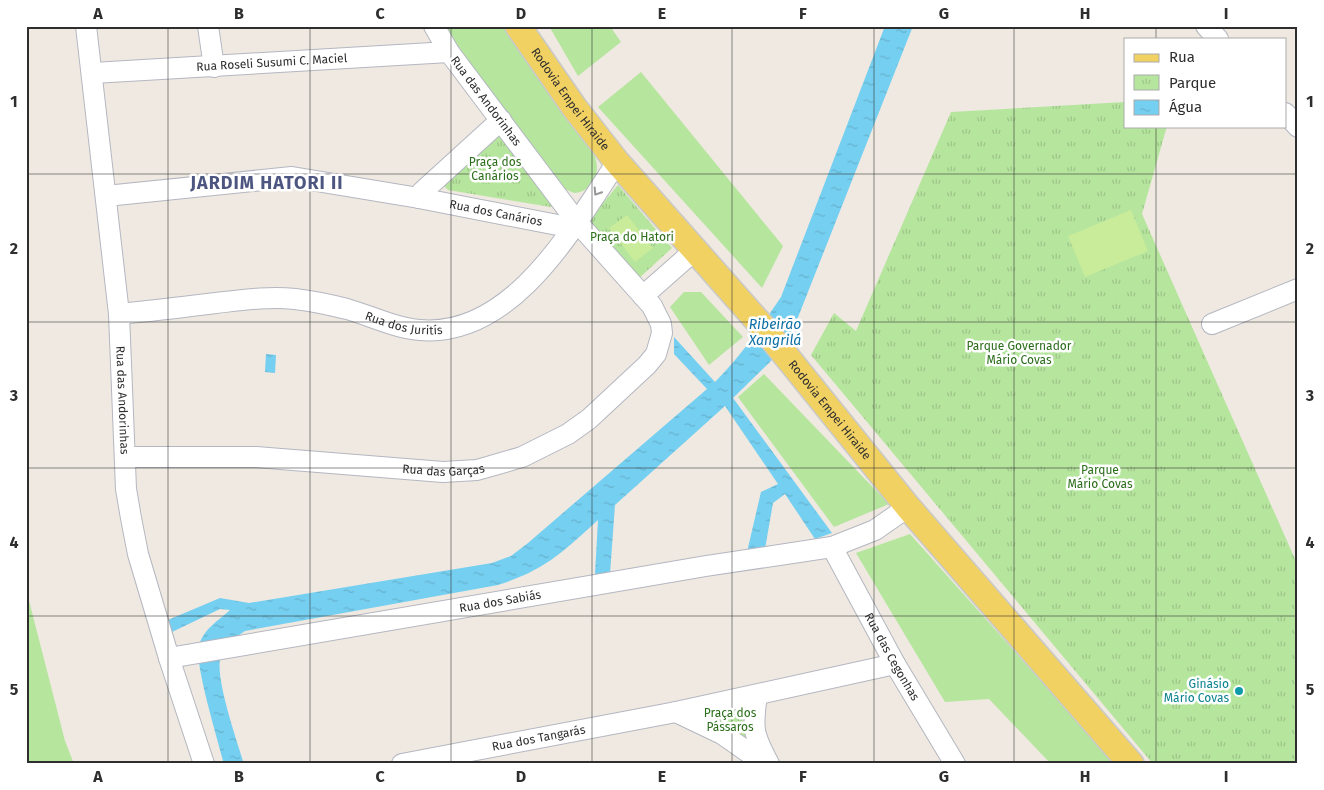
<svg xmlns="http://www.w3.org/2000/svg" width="1324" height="790" font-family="'Fira Sans',sans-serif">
<defs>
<pattern id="park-tufts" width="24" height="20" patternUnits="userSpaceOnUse" patternTransform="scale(1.25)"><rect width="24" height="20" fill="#b6e59e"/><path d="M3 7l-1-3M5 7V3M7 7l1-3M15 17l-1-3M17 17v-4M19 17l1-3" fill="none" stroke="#9dc588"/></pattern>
<pattern id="water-ripples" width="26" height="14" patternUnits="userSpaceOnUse" patternTransform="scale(1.25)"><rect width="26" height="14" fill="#75cff0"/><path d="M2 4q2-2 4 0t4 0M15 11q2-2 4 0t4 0" fill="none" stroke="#66b2ce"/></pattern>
</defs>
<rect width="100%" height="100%" fill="#efe9e1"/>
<g fill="#b6e59e">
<path d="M445,26h57l92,129c8,16 -1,37 -20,38l-9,-4 -73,-92z"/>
<path d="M549,26h61l11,16 -43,34z"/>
<path d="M641,72l142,174 -21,42 -164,-181z"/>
<path d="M684,292h17l42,45 -34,28 -39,-58z"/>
<path d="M764,374l125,130 -55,23 -96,-130z"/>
<path d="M910,534l205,230h-64l-62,-65 -44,3 -89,-149z"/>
<path d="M26,589l39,152 9,23h-48z"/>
</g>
<g fill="url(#park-tufts)">
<path d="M1125,102v24h42l-25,88 153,345h3v205h-145l-342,-409 23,-42 22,18 95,-219z"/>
<path d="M497,132l58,72 -4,3 -103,-17 -5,-5z"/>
<path d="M618,185l54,63 -35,32 -49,-59z"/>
<path d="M744,707l-1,19 6,17 -45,-28z"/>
</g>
<g fill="#c9ec9a">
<path d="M1131,210l17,41 -63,26 -17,-41z"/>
<path d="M627,215l26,33 -18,14 -26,-34z"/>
</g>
<g fill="url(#water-ripples)">
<path d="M885,26h28l-124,314 -19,22 -37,36 99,135 -17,6 -30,-45 -12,9 -8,46 -18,3 14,-60 17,-8 -53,-78 -110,99 -5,69h-15l3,-54c-35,32 -53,50 -100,65l-253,46c-11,7 -21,15 -25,28 -4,22 17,82 24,105h-20c-5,-21 -31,-104 -25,-120 6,-16 19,-23 31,-34l-10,-1 -48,23 -4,-12 52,-22 29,5 243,-40 19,-7 17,-13 179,-154 -33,-35v-17l41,45c26,-26 45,-54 66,-85z"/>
<path d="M266,354l10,1 -1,18 -10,-1z"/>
</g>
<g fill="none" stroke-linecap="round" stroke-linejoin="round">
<defs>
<g id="minor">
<path id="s1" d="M86,26l33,288 7,175 5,29 7,36 31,104 35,106"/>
<path d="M208,26l6,41"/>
<path d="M1206,26l12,13"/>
<path id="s2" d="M93,73l356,-21"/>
<path d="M1285,113l13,14"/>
<path id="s3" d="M106,196l186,-19 127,21 154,30"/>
<path d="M419,198l3,-6 79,-72"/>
<path d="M643,296l51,-45"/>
<path id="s4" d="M119,314c32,-3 65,-7 97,-11 26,-3 53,-7 79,-4 17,2 36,6 52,10 24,7 48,19 73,21 92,8 153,-102 197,-168"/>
<path d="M1212,324l86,-35"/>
<path id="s5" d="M126,457h130l187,15 34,-2 45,-13 46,-23 21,-15 58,-54 9,-11 6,-21 -1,-9 -9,-18 -75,-84 -128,-170 -15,-26"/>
<path id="s6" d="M832,547l63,117 60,100"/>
<path id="s7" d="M169,658l537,-92 126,-19 43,-17 33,-23"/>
<path d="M757,695c-5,34 -4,39 12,69"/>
<path d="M676,712l46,22 43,30"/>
<path id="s8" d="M402,764l274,-52 219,-48"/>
</g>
<g id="major">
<path id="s9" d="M518,26l56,81 43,55 145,164 146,181 223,257"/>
</g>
</defs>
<use href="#minor" stroke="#b4b7c1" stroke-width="22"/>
<use href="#major" stroke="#c9c9c9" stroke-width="28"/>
<use href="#minor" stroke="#fff" stroke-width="20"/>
<use href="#major" stroke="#f2d163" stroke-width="25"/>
</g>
<defs><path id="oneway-chevron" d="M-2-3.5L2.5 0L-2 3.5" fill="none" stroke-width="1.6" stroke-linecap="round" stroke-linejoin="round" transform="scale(1.25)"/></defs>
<use stroke="#969696" href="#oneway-chevron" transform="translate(597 192) rotate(123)"/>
<path fill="none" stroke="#2e2e2e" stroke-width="1" stroke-opacity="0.55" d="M168,26v738M310,26v738M451,26v738M592,26v738M732,26v738M874,26v738M1014,26v738M1156,26v13M1156,126v638M26,174h1272M26,322h1272M26,468h1272M26,616h1272"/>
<circle fill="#0f9aa8" stroke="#fff" stroke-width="2" cx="1239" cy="691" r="5"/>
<g text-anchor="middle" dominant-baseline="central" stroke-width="5" stroke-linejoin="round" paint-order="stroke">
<g font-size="12" fill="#2e2e2e" stroke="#fff">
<text stroke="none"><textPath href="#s2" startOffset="179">Rua Roseli Susumi C. Maciel</textPath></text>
<text stroke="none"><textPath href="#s9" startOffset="90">Rodovia Empei Hiraide</textPath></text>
<text transform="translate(486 101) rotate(53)">Rua das Andorinhas</text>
<text stroke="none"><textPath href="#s3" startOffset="394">Rua dos Canários</textPath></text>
<text stroke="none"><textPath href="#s4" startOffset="289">Rua dos Juritís</textPath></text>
<text stroke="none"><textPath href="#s1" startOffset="376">Rua das Andorinhas</textPath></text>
<text stroke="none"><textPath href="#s9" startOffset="495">Rodovia Empei Hiraide</textPath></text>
<text stroke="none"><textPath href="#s5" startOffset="318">Rua das Garças</textPath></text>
<text stroke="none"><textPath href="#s7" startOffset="336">Rua dos Sabiás</textPath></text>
<text stroke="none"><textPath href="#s6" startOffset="125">Rua das Cegonhas</textPath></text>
<text stroke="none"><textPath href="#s8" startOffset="139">Rua dos Tangarás</textPath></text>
</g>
<g font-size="12" fill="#2c6e1b" stroke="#fff">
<text x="495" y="162">Praça dos<tspan x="495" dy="14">Canários</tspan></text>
<text x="632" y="237">Praça do Hatori</text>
<text x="1019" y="346">Parque Governador<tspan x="1019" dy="14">Mário Covas</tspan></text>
<text x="1100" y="470">Parque<tspan x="1100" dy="14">Mário Covas</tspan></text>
<text x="730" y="713">Praça dos<tspan x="730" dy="14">Pássaros</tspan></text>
</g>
<g font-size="12" fill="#0d838f" stroke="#fff" text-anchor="end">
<text x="1229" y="684">Ginásio<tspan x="1229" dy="14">Mário Covas</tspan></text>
</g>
<g font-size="14" font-style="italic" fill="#0d6fa3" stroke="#fff">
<text x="775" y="324">Ribeirão<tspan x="775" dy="16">Xangrilá</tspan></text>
</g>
<g font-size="18" font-weight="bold" letter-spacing="1" fill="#4d5680" stroke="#fff">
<text x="267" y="183">JARDIM HATORI II</text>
</g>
</g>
<rect width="1324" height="790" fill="none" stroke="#ffffff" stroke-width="55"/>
<rect x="1124" y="38" width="162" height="90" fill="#ffffff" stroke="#ababab"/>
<rect x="1134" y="54" width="25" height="8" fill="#f2d163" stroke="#ababab"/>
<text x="1169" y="62" font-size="15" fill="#2e2e2e">Rua</text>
<rect x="1134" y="75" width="25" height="15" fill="url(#park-tufts)" stroke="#ababab"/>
<text x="1169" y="88" font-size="15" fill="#2e2e2e">Parque</text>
<rect x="1134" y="100" width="25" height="15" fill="url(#water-ripples)" stroke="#ababab"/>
<text x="1169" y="112" font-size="15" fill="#2e2e2e">Água</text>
<rect x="28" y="28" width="1268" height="734" fill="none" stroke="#2e2e2e" stroke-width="2"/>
<g font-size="16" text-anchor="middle" font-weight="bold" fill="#2e2e2e">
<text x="98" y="19">A</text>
<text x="239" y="19">B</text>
<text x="380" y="19">C</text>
<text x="521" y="19">D</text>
<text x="662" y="19">E</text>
<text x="803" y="19">F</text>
<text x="944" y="19">G</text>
<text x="1085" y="19">H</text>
<text x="1226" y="19">I</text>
<text x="14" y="107">1</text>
<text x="1310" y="107">1</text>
<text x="14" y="254">2</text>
<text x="1310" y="254">2</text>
<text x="14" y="401">3</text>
<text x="1310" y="401">3</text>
<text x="14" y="548">4</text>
<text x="1310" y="548">4</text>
<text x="14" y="695">5</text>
<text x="1310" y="695">5</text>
<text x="98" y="782">A</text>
<text x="239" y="782">B</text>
<text x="380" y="782">C</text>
<text x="521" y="782">D</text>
<text x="662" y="782">E</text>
<text x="803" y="782">F</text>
<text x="944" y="782">G</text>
<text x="1085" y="782">H</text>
<text x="1226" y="782">I</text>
</g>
</svg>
